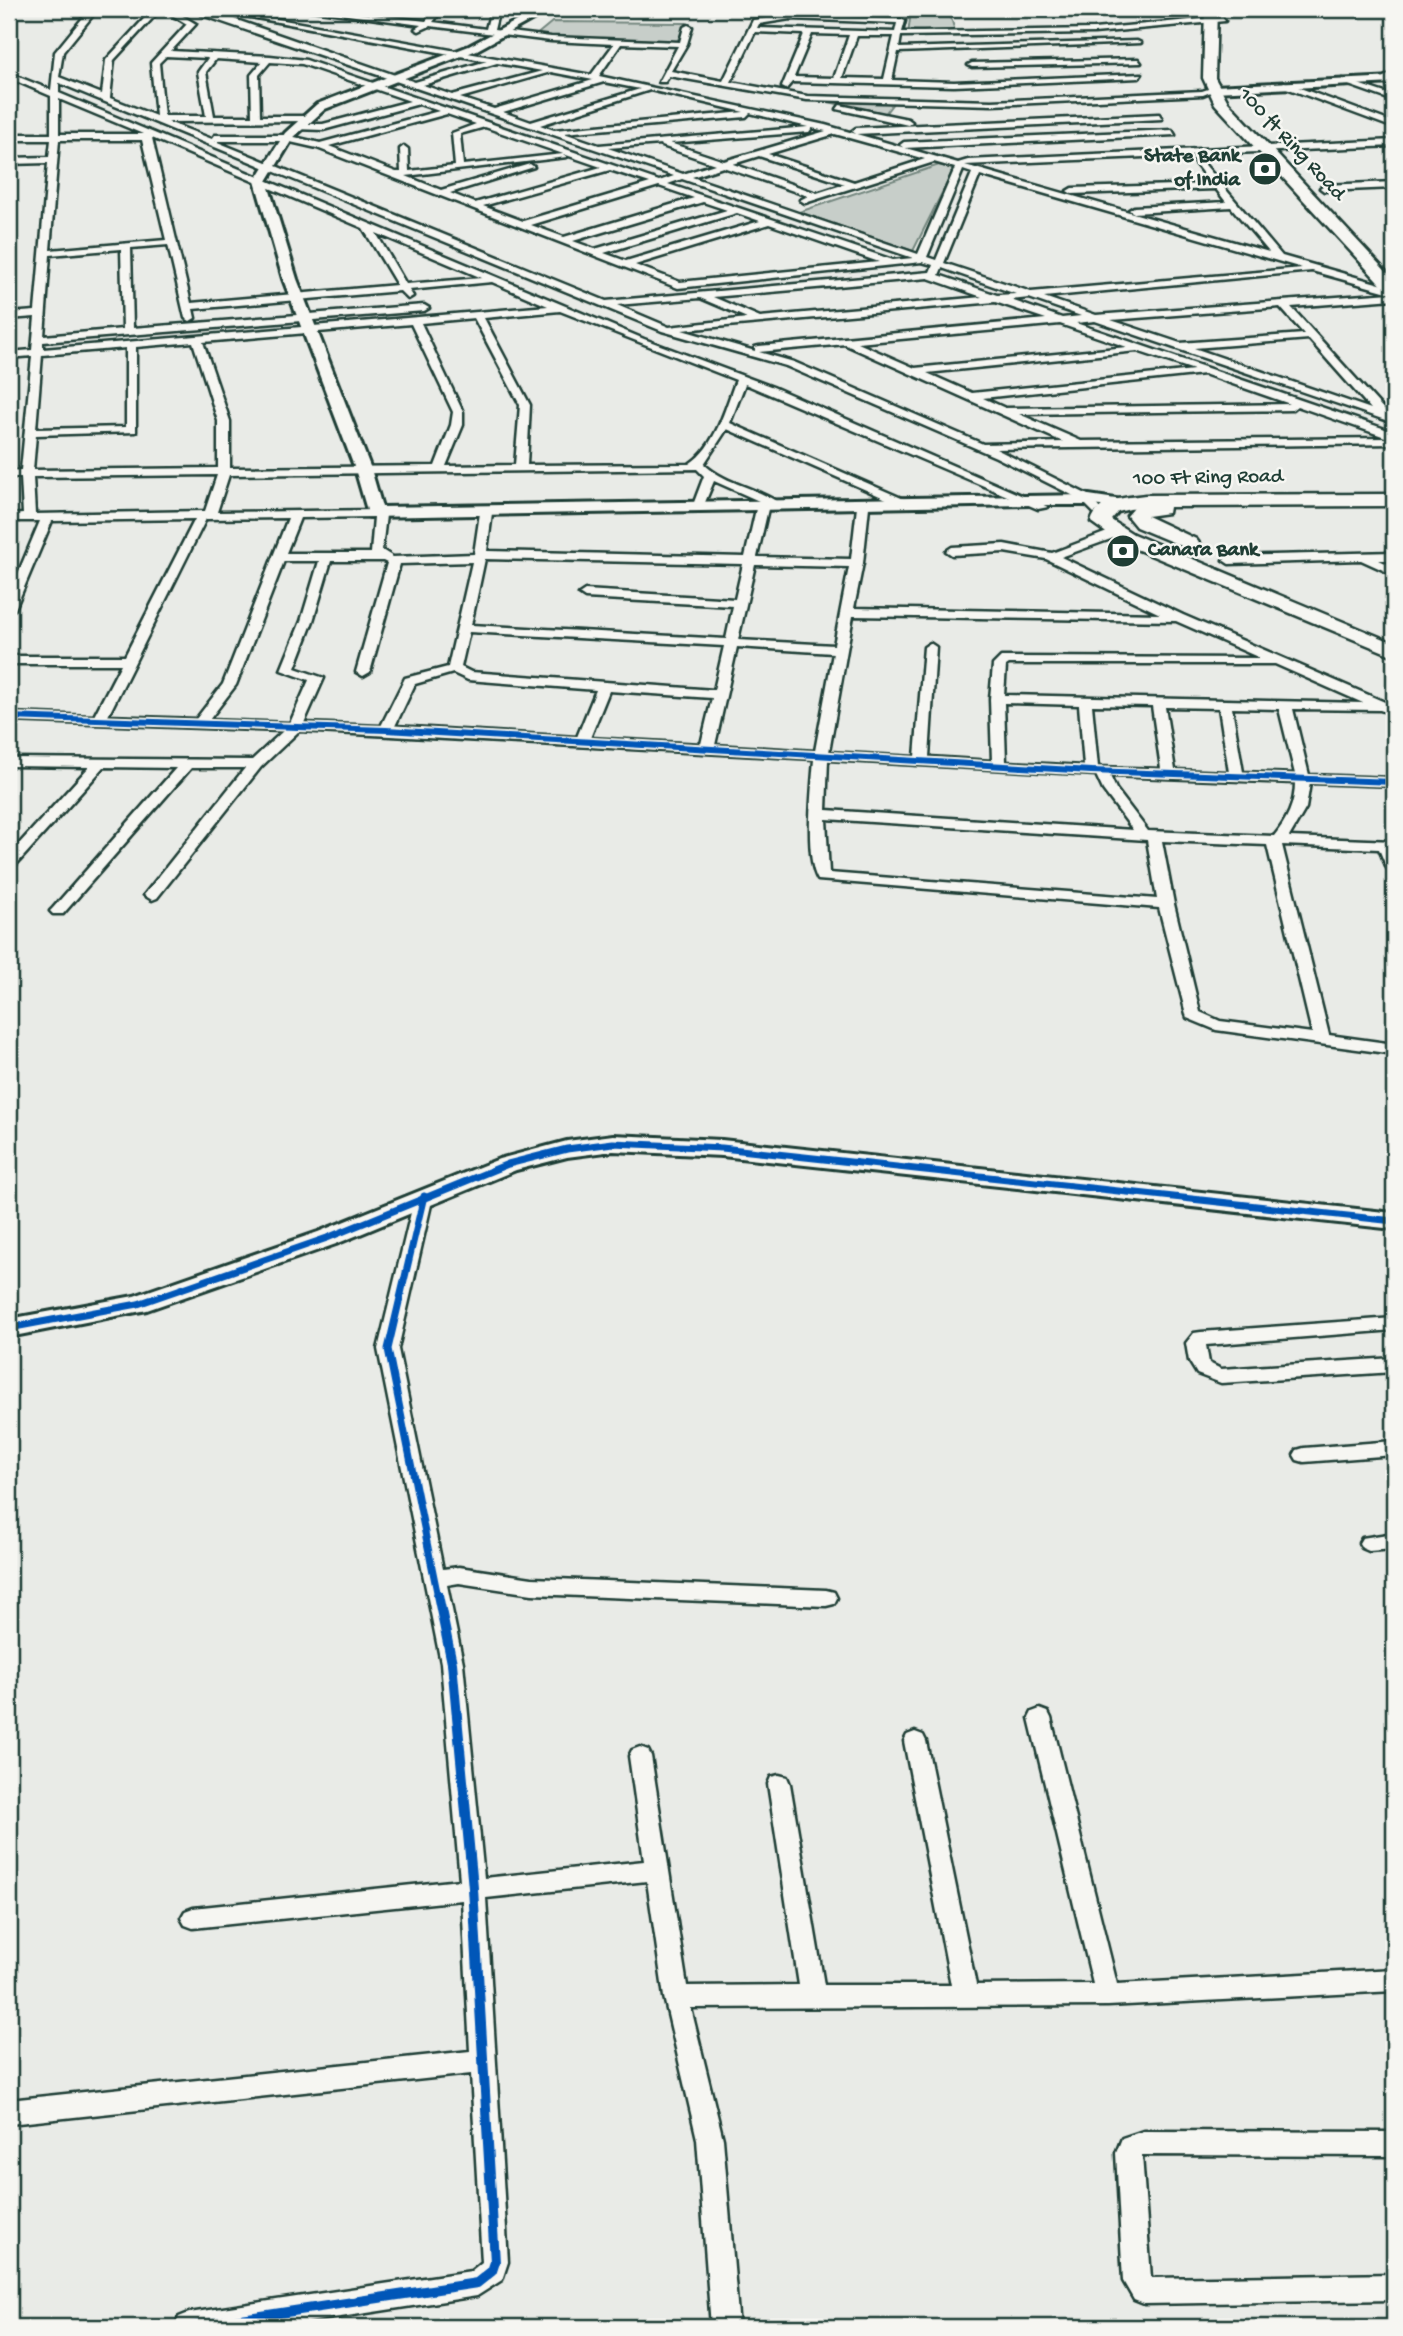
<svg xmlns="http://www.w3.org/2000/svg" width="1403" height="2336" font-family="'Gochi Hand',sans-serif">
<rect width="100%" height="100%" fill="#e9ebe7"/>
<filter id="ink" filterUnits="userSpaceOnUse"><feTurbulence type="fractalNoise" baseFrequency=".0143" numOctaves="2"/><feDisplacementMap in="SourceGraphic" scale="14" xChannelSelector="R" yChannelSelector="G"/><feConvolveMatrix kernelMatrix="1 2 1 2 8 2 1 2 1" color-interpolation-filters="sRGB"/></filter>
<g filter="url(#ink)">
<g fill="#c7cec9" stroke="#73867e" stroke-width="2">
<path d="M795,9h148l9,12 4,14h-48l2,-16 -117,-3z"/>
<path d="M552,22l134,1 -9,19 -142,-6z"/>
<path d="M816,99l78,3 -10,13z"/>
<path d="M939,165l15,4 -41,82 -114,-39z"/>
</g>
<g fill="none" stroke-linecap="round" stroke-linejoin="round">
<defs>
<g id="street">
<path d="M90,9h8l-35,43 -4,25 43,17 4,-34 47,-51h8l-47,51 -4,38 46,18 -5,-53 36,-39 -23,-14 7,-1 25,15 -25,27 99,5 36,4 353,121 15,-5 -472,-161 -5,-6h8l210,73 72,-21 -263,-49 4,-2 363,65 23,-31 -63,-3 -121,-15 -11,5 -4,-2 6,-4 -117,-16h20l102,12 9,-12h8l-10,13 53,7 5,-20h8l-5,21 57,7 129,5 4,-15 4,-2 4,2 -5,17 -16,27 52,10 30,-61 37,-5 111,4 4,2 -3,11h21l171,-3 128,-12 3,4 -131,12 -193,3 -2,12 238,-7 4,2 -243,9 -6,28 62,2 188,-8 -3,4 -185,8 -162,-4 -6,7 -4,-2 22,-53 -49,-2 -24,50 76,14 185,5 210,-10 12,-4 4,2 -15,6 -211,10 -185,-5 -138,-24 -4,6h-6l19,-36 -57,-2 -22,32 226,49 133,38 10,-3 426,-20v6l-429,19 304,87 -38,-45 -97,6 -5,-3 5,-3 92,-5 -10,-13 -144,5 -5,-3 5,-3 139,-4 -17,-22 7,-2 81,96 112,32v11l-103,8 97,107 6,2v7l-299,-102 -19,2 318,109v12l-398,5 92,46 12,14 -6,4 -14,-14 -84,-42 -210,-91 -124,-35 -603,-248v10l585,246 129,48 275,120 -10,2 -293,-125 -15,39 176,77v4h-8l-171,-75 -23,35c20,19 49,23 72,37v4h-8l-54,-24 -11,26h-8l-2,-2 11,-29 -7,-7 -468,6 -12,37 162,-2 7,5 -4,35 11,7 81,-3 6,-41 6,-4 6,4 -5,38 258,6 11,-48 6,-4 6,4 -11,48 94,2 6,-52 6,-4 6,4 -6,56 -9,45 306,6 -114,-55 -42,-7 -52,3 -6,-4 6,-4 52,-3 48,9 63,-24 6,4 -2,3 -58,21 122,58 211,91v9l-14,-5 -87,-1 16,66 85,3v8l-84,-3 -4,25 -17,29 105,4v31l-7,-4 -8,-19 -97,-4 47,190 65,9v10l-178,-24 -29,-12 -28,-110 -341,-28c-14,-23 -6,-93 -4,-121l-515,-28 -38,36 -104,131 -5,2 -8,-5 101,-127h-54l-128,146h-10l-3,-3 3,-3 123,-140 -72,-1 -90,100 -5,1v-13l80,-88 -80,-1v-8l243,2 31,-29 -274,-10v-8l85,3 27,-52h-112v-8h116l70,-137 -143,2 -37,88 -6,4v-18l31,-74h-31v-6l14,-1 -2,-37h-12v-6l12,-1 11,-114 -23,2v-6l23,-2 3,-33 -26,2v-6l26,-2 13,-148 -39,1v-6l40,-1 2,-17h-42v-6h42v-38l-42,-18v-5l42,17 4,-38zM790,19l107,4 -2,9 -138,-4 2,-4zM812,34l37,1 -15,43 -40,-1zM857,36h37l-10,43 -42,-1zM166,56l42,2 -10,14 8,44h-42l-5,-53zM216,59l46,3 -11,13 1,41h-38l-8,-44zM270,62l32,2 108,37 -87,23h-25l-3,5 28,1 96,-26 20,7 -119,32 -34,-8h-71l-3,4 -44,-17 141,-1 -3,-5h-46l-1,-41zM497,63l45,8 -90,24 -29,-10zM551,72l42,8 -99,29 -34,-11zM604,82l36,7 -109,33 -28,-10zM650,90l94,22 -190,18 -14,-5zM59,99l84,35h-84zM750,113l58,14 -209,18 -35,-12 182,-16zM447,114l29,10 -24,9 3,33 -46,5 -1,-22 -4,-3 -4,3 1,23h-5l-67,-26zM485,127l116,40 -126,36 -25,-10 84,-26 -4,-3 -89,26 -35,-14 161,-19 -4,-3 -100,11 -3,-31zM812,128l14,3 -102,30 -54,-18 139,-11zM835,134l90,25 -71,23 -86,-28zM152,138l211,90 34,57 -206,18zM59,140h83l24,100 -116,10zM215,141h71l31,7 361,140 244,-26 11,3 -3,7 -324,29zM661,144l1,2 53,18 -32,10 -75,-26zM759,156l86,28 -28,9 -84,-29zM934,162l21,6 -37,86 -226,-77 31,-10 85,29 -8,4 5,3zM610,170l40,13 -127,38 -40,-15zM963,170l9,3 -36,87 -9,-3zM980,175l322,93 -271,24 -87,-29zM682,179l231,79 -20,2 -225,-76zM659,186l35,12 -130,39 -33,-12zM703,202l24,8 -132,39 -22,-8zM737,213l23,8 -134,40 -22,-8zM769,224l110,38 -199,20 -45,-17zM376,233l106,45 -76,6zM168,245l17,73 5,3 5,-3 -2,-9 207,-18 8,8 5,-3 -4,-6 83,-8 56,24 -505,43v-7l381,-31 5,-3 -5,-3 -291,23 -2,-80zM121,249l2,80 -79,7 6,-81zM942,268l74,26 -19,1 -58,-20zM1312,271l79,22 -295,22 -52,-18zM928,278l54,19 -222,20 -47,-20zM700,298l47,20 -78,9 -52,-22zM1029,298l52,18 -19,2 -51,-18zM995,302l51,17 -287,27 -4,1v4l-73,-21zM1280,307l24,27 -124,9 -69,-23zM560,311l176,69c-11,28 -20,67 -47,84l-162,1 3,-60 -46,-87zM474,318l46,87 -5,60 -69,1 17,-41v-13l-42,-89zM411,324l42,88 -2,13 -16,41 -205,2v-47l-27,-79zM1060,324l67,23 -212,21 -57,-25zM1309,339l62,70 -177,-61zM193,342l25,79v47l-185,2 3,-35 100,-3v-85zM846,344v1l217,97 -80,2 -189,-82 -35,-10zM126,348v79l-90,2 6,-74zM1137,351l57,19 -222,23 -45,-20zM1204,374l86,30 -285,4 -22,-10zM1297,406l91,32 -307,3 -62,-27 273,-4zM217,475l-12,36 -170,3 -2,-37zM374,517l-3,36h-85l14,-35zM288,518l-65,166 -27,35 -88,-3 98,-197zM485,559l258,5 -8,35 -150,-9 -6,4 6,4 148,8 -7,33 -255,-14zM284,561h35l-18,60 -20,49 28,10 -19,43 -81,-3 27,-35zM331,561h52l4,2 -31,109 7,4 7,-4 30,-108 72,-2 -24,105 -43,11 -24,48 -77,-3 20,-45 -29,-10 18,-47zM755,565l94,2 -15,78 -96,-5zM853,616l323,5 84,37 -259,-1 -8,8 -3,34 2,62 -63,-4 7,-110 -6,-4 -6,4 -9,110 -86,-5zM469,632l255,14 -10,44 -243,-18 -10,-5zM737,647l96,6 -18,98 -100,-6zM1009,664h266l88,39 -359,-8 2,-29zM453,673l15,7 128,10 -19,47 -182,-11 20,-42zM609,691l103,7 -11,46 -111,-6zM1004,703l75,2 5,61 -78,-4zM1092,705l60,1 9,63 -63,-2zM1165,707l54,1 10,64 -54,-2zM1232,708l47,1 16,65 -52,-2zM828,760l268,15 7,15 30,40 -307,-20zM1110,776l185,7c0,21 -8,37 -21,53l-126,-5 -32,-42zM826,819l321,21 10,59 -328,-26zM1162,841l105,4 45,188 -92,-12 -20,-9 -26,-108z"/>
<path d="M1138,59l3,4 -169,4 -4,-2 4,-2z"/>
<path d="M1394,72v5l-12,5 -4,-2z"/>
<path d="M1343,79l51,17v5l-51,-18z"/>
<path d="M1284,82l110,41v5l-113,-42z"/>
<path d="M840,105l68,14 4,3 -4,3 -71,-16z"/>
<path d="M1159,114l3,5 -306,15 -4,-3 4,-3z"/>
<path d="M1172,130l3,5 -271,13 -4,-3 4,-3z"/>
<path d="M1394,182v6l-70,3 -4,-3 4,-3z"/>
<path d="M1394,552v8h-15l15,7v8l-33,-15 -132,4 -6,-4 6,-4z"/>
<path d="M424,1190l9,6 -35,153 45,220 16,-2 73,11 294,12 8,2 3,6 -3,6 -8,2 -294,-12 -73,-11 -12,2 16,78 21,215 160,-17 -15,-105 3,-6 8,-3 8,3 3,6 36,230 112,-1 -31,-201 3,-7 8,-2 8,2 3,7 34,201h127l-47,-244 3,-6 8,-3 8,3 3,6 50,244 117,-1 -64,-266 3,-6 8,-3 8,3 3,6 66,266 277,-15v22l-286,15 -417,2 32,131 16,188h-28l-14,-188 -33,-142 -17,-116 -161,17 22,364 -6,18 -25,16 -201,31h-101l4,-10 10,-4 282,-42 11,-9 -11,-188 -462,50v-24l461,-49 -8,-151 -269,28 -8,-3 -4,-7 4,-7 8,-3 267,-28 -19,-217 -63,-314 37,-153z"/>
<path d="M1394,1318v12l-188,15 3,18 12,6 173,-11v14l-173,11 -24,-9 -8,-13 -3,-18 8,-10 7,-1z"/>
<path d="M1394,1441v14l-90,7 -7,-2 -3,-5 3,-5 7,-2z"/>
<path d="M1394,1533v16l-25,2 -7,-3 -3,-5 3,-5z"/>
<path d="M1143,2131l251,1v24l-252,-1 9,123 243,-4v26l-250,4 -10,-4 -11,-19 -7,-128 6,-15z"/>
</g>
<g id="secondary">
<path d="M539,9h12l-74,41 -152,59 -32,29 -26,43 30,98 74,190 11,38 707,-12 60,9v6l-60,-5h-59l-661,12 -14,-48 -72,-190 -28,-98 30,-48 32,-29 152,-58z"/>
<path d="M1394,77v6l-180,9 -6,-3 6,-3z"/>
<path d="M613,1135l109,5 672,73v16l-672,-73 -109,-5 -46,6 -51,13 -180,74 -189,66 -138,27v-18l125,-23 184,-64 181,-73 68,-18z"/>
</g>
<g id="primary">
<path d="M1205,9h12l-2,69 13,24 166,178v14l-6,-2 -173,-188 -12,-26z"/>
<path d="M1394,494v12l-225,1 -1,6 -21,3 49,23 3,4 -10,6 -53,-22 -9,-11 7,-8 -16,4 -7,8 22,14 261,109v13l-275,-114 -28,-20c7,-24 34,-24 54,-27z"/>
</g>
</defs>
<use href="#street" stroke="#1f3d34" stroke-width="5"/>
<use href="#secondary" stroke="#1f3d34" stroke-width="6"/>
<use href="#primary" stroke="#1f3d34" stroke-width="5"/>
<use href="#street" fill="#f6f6f2" fill-rule="evenodd"/>
<use href="#secondary" fill="#f6f6f2" fill-rule="evenodd"/>
<use href="#primary" fill="#f6f6f2" fill-rule="evenodd"/>
<defs>
<path id="cycleway-far2" d="M9,717l377,13 705,41 303,11"/>
<g id="cycleway-far1">
<path d="M424,1196l-36,153 50,248"/>
<path d="M9,1328l129,-24 189,-66 181,-74 59,-15 46,-6 109,5 672,73"/>
</g>
<path id="cycleway" d="M189,2327l288,-44 15,-12 3,-9 -22,-374 -21,-225 -14,-68"/>
</defs>
<use href="#cycleway-far2" stroke="#f6f6f2" stroke-width="10"/>
<use href="#cycleway-far1" stroke="#f6f6f2" stroke-width="11"/>
<use href="#cycleway" stroke="#f6f6f2" stroke-width="14"/>
<use href="#cycleway-far2" stroke="#0057b8" stroke-width="6"/>
<use href="#cycleway-far1" stroke="#0057b8" stroke-width="7"/>
<use href="#cycleway" stroke="#0057b8" stroke-width="10"/>
</g>
</g>
<defs>
<symbol id="bank-disc" viewBox="-11 -11 22 22"><circle r="9.5" fill="#1f3d34" stroke="#f6f6f2"/><path d="M-6-4H6V4H-6ZM0-2.3a2.3 2.3 0 1 0 0 4.6a2.3 2.3 0 1 0 0-4.6Z" fill="#fff"/></symbol>
</defs>
<g fill-rule="evenodd">
<use href="#bank-disc" x="1246" y="150" width="38" height="38"/>
<use href="#bank-disc" x="1104" y="532" width="38" height="38"/>
</g>
<g text-anchor="middle" dominant-baseline="central" stroke-width="5" stroke-linejoin="round" paint-order="stroke">
<g font-size="21" fill="#1f3d34" stroke="#f6f6f2">
<text transform="translate(1291 145) rotate(47)">100 ft Ring Road</text>
<text transform="translate(1208 479) rotate(-1)">100 Ft Ring Road</text>
</g>
<g font-size="21" font-weight="bold" fill="#1f3d34" stroke="#f6f6f2" text-anchor="end">
<text x="1240" y="157">State Bank<tspan x="1240" dy="24">of India</tspan></text>
<text x="1148" y="551" text-anchor="start">Canara Bank</text>
</g>
</g>
<rect width="1403" height="2336" fill="none" stroke="#f6f6f2" stroke-width="35"/>
<rect x="18" y="18" width="1368" height="2301" fill="none" stroke="#1f3d34" stroke-width="2.5" filter="url(#ink)"/>
</svg>
